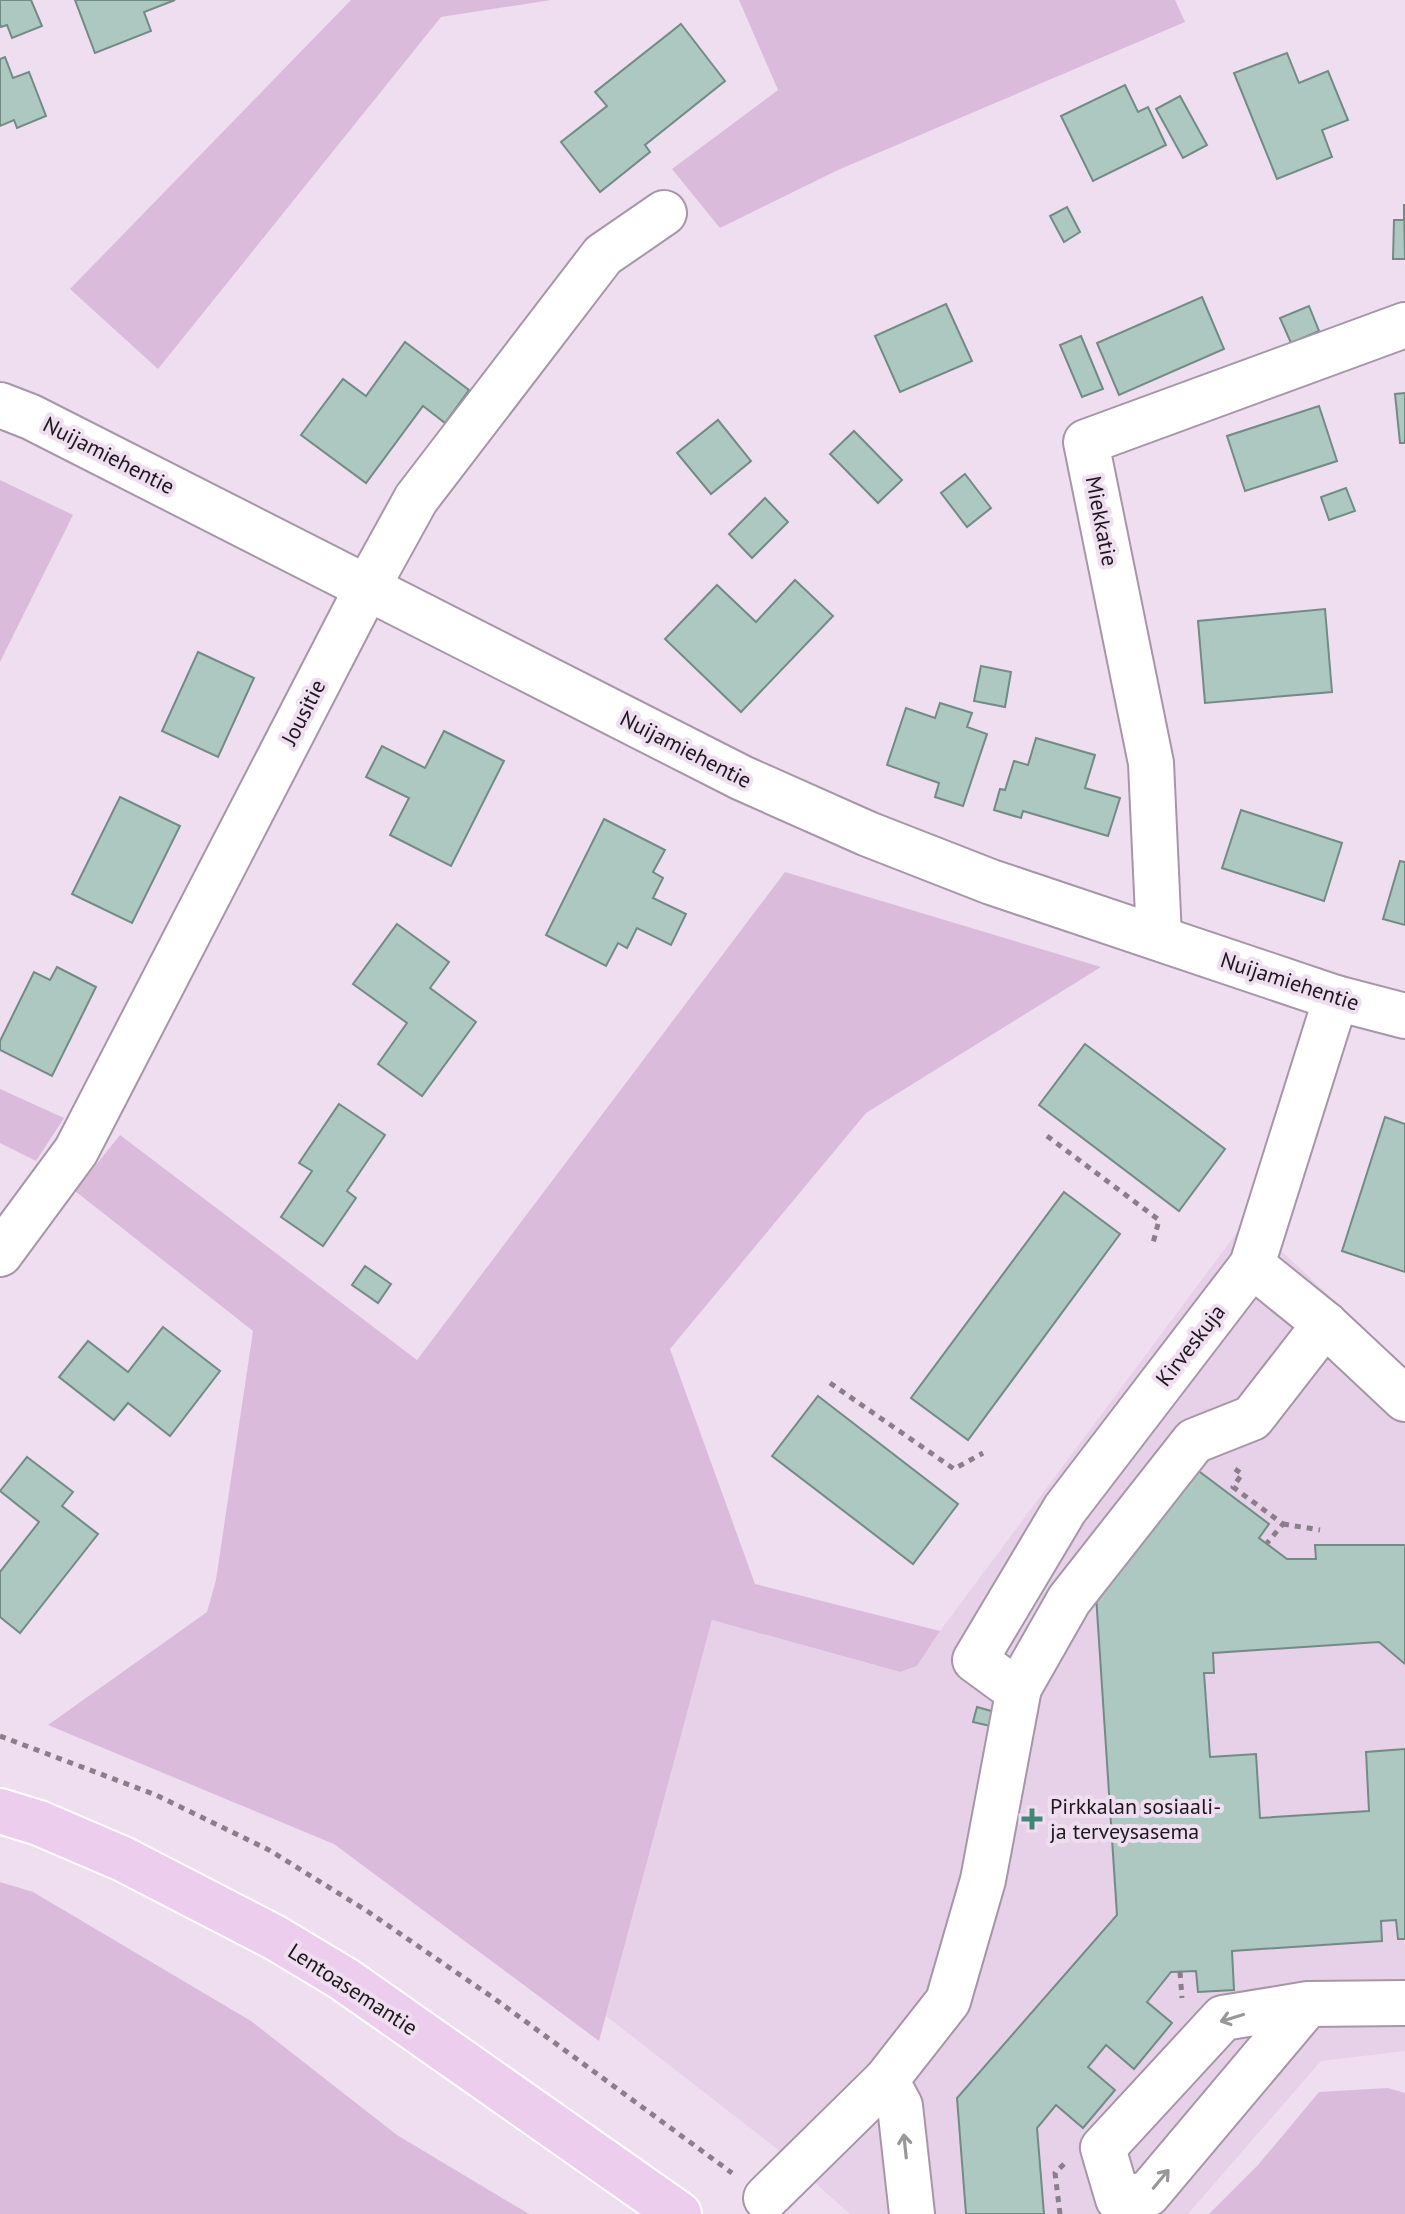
<svg xmlns="http://www.w3.org/2000/svg" width="1405" height="2214" font-family="'PT Sans',sans-serif">
<rect width="100%" height="100%" fill="#efdef0"/>
<path fill="#e7d1e8" d="M1241,1227l38,22 126,117v685l-84,10 -133,153h-338l-74,-66 -170,-132 106,-396 187,52 18,-6 23,-35z"/>
<g fill="#dbbbdc">
<path d="M351,0h200l-110,17 -283,352 -88,-80z"/>
<path d="M739,0h436l10,22 -347,148 -118,58 -48,-59 106,-79z"/>
<path d="M0,480l73,35 -73,147z"/>
<path d="M785,872l316,95 -235,146 -196,236 85,235 185,47 -23,35 -17,6 -188,-52 -113,421 -265,-197 -286,-119 159,-113 9,-32 37,-249 -178,-140 45,-56 297,225z"/>
<path d="M0,1089l64,29 -28,43 -36,-18z"/>
<path d="M0,1882l33,10 218,129 146,114 132,79h-529z"/>
<path d="M1388,2088l17,5v121h-196l49,-49 61,-73z"/>
</g>
<g fill="#adc7c1" stroke="#728b85" stroke-width="2">
<path d="M0,0h31l11,26 -30,12 -5,-13 -6,2 -1,-3z"/>
<path d="M75,0h100l-31,12 7,19 -56,22z"/>
<path d="M681,24l44,57 -80,64 5,7 -50,40 -39,-50 46,-36 -12,-14z"/>
<path d="M1287,53l12,30 29,-12 20,49 -26,10 10,27 -55,22 -43,-106z"/>
<path d="M5,57l8,21 16,-6 17,44 -29,12 -3,-8 -14,6v-67z"/>
<path d="M1125,85l13,27 10,-5 18,38 -73,36 -32,-65z"/>
<path d="M1180,96l27,49 -24,13 -27,-49z"/>
<path d="M1404,204l1,55h-12l1,-39h10z"/>
<path d="M1067,207l13,25 -16,10 -14,-26z"/>
<path d="M1202,297l22,52 -105,46 -22,-52z"/>
<path d="M946,304l26,57 -72,31 -25,-56z"/>
<path d="M1309,306l10,25 -28,12 -11,-25z"/>
<path d="M1081,336l22,53 -21,8 -22,-52z"/>
<path d="M405,342l64,48 -24,33 -22,-17 -57,77 -65,-48 42,-56 23,17z"/>
<path d="M1405,393v50h-5l-5,-49z"/>
<path d="M1319,406l18,55 -92,30 -18,-55z"/>
<path d="M718,420l33,41 -40,33 -34,-41z"/>
<path d="M854,431l48,49 -24,23 -48,-49z"/>
<path d="M965,474l26,34 -24,19 -26,-34z"/>
<path d="M1346,488l9,23 -26,9 -8,-23z"/>
<path d="M765,498l23,24 -36,36 -23,-24z"/>
<path d="M795,580l38,36 -92,96 -76,-73 52,-54 39,37z"/>
<path d="M1325,609l7,83 -127,11 -7,-82z"/>
<path d="M198,652l56,26 -36,79 -56,-26z"/>
<path d="M981,666l30,6 -6,35 -31,-6z"/>
<path d="M940,703l32,10 -5,14 20,7 -24,72 -28,-9 4,-14 -52,-18 19,-57 29,10z"/>
<path d="M444,731l60,30 -53,105 -61,-31 19,-37 -43,-21 16,-31 43,22z"/>
<path d="M1036,738l59,17 -10,33 35,10 -12,38 -85,-25 -2,7 -27,-8 6,-21 5,1 9,-29 14,4z"/>
<path d="M120,797l60,29 -48,97 -60,-29z"/>
<path d="M1241,810l101,33 -18,58 -102,-33z"/>
<path d="M604,819l61,31 -12,22 10,6 -10,20 33,16 -15,31 -34,-17 -10,20 -9,-5 -12,23 -60,-31z"/>
<path d="M1400,861l5,1v63l-22,-6z"/>
<path d="M397,924l52,38 -19,26 46,34 -54,74 -44,-32 29,-41 -54,-39z"/>
<path d="M57,967l39,20 -44,89 -52,-26v-9l34,-69 16,8z"/>
<path d="M1085,1044l140,105 -46,62 -140,-106z"/>
<path d="M339,1104l46,31 -38,56 9,7 -33,48 -42,-29 31,-46 -13,-8z"/>
<path d="M1385,1117l20,7v148l-63,-21z"/>
<path d="M1064,1192l56,42 -152,206 -57,-42z"/>
<path d="M365,1266l26,18 -13,19 -26,-18z"/>
<path d="M163,1327l57,44 -50,65 -42,-33 -14,17 -55,-43 29,-36 40,31z"/>
<path d="M818,1396l140,108 -45,60 -141,-108z"/>
<path d="M27,1457l46,35 -11,14 36,28 -78,99 -20,-16v-45l39,-50 -39,-31z"/>
<path d="M1192,1466l77,58 -10,14 28,21h29l-1,-14h90v119l-26,-22 -166,11 1,20h-10l6,84 46,-3 4,64 109,-7 -3,-59 39,-3v190h-7l-2,-19 -15,1 1,20 -150,10 2,39 -36,2 -2,-21 -25,1 -24,30 25,21 -38,46 -28,-24 -18,22 27,23 -32,38 -27,-23 -19,23 7,86h-78l-9,-116 160,-183 -21,-320z"/>
<path d="M977,1707l25,7 -3,14 -26,-6z"/>
</g>
<g fill="none" stroke-linecap="round" stroke-linejoin="round">
<defs>
<g id="minor">
<path d="M0,405l31,12 711,361 126,56 123,48 345,116 69,18"/>
<path d="M1159,937l-8,-174 -65,-321 319,-117"/>
<path d="M0,1254l76,-103 292,-565 48,-87 187,-244 61,-42"/>
<path d="M1252,1265l73,59 80,75"/>
<path d="M1019,1688l-14,-6 -30,-22 90,-151 187,-244 84,-267"/>
<path d="M1308,2004l-160,190 -30,5 -15,-51 120,-130 85,-14 97,-1"/>
<path d="M886,2080l14,26 12,108"/>
<path d="M766,2198l120,-118 62,-79 35,-121 36,-192 50,-88 125,-159 58,-23 73,-94"/>
</g>
<path id="major" d="M0,1811l39,12 84,36 151,78 70,42 335,235"/>
</defs>
<use href="#minor" stroke="#a696a7" stroke-width="48"/>
<use href="#major" stroke="#fff" stroke-width="48"/>
<g stroke="#897e8a" stroke-width="5" stroke-dasharray="6 6" stroke-linecap="butt">
<path d="M1047,1136l112,84 -7,27"/>
<path d="M830,1383l124,86 29,-16"/>
<path d="M1235,1469l7,5 -9,13 50,37 -16,19"/>
<path d="M1283,1524l37,6"/>
<path d="M0,1736l156,59 113,55 98,61 128,88 237,174"/>
<path d="M1180,1972l2,26"/>
<path d="M1060,2214l-5,-41 10,-10"/>
</g>
<use href="#minor" stroke="#fff" stroke-width="44"/>
<use href="#major" stroke="#eccdee" stroke-width="44"/>
</g>
<defs><path id="oneway-shaft" d="M-6 0H5M1.5-3L5.5 0L1.5 3" fill="none" stroke-width="1.6" stroke-linecap="round" stroke-linejoin="round" transform="scale(2)"/></defs>
<g stroke="#999799">
<use href="#oneway-shaft" transform="translate(1232 2018) rotate(163)"/>
<use href="#oneway-shaft" transform="translate(905 2146) rotate(-96)"/>
<use href="#oneway-shaft" transform="translate(1161 2179) rotate(-50)"/>
</g>
<path fill="#438678" stroke="#efdef0" stroke-width="3" d="M1028 1807h8v8h8v8h-8v8h-8v-8h-8v-8h8z"/>
<g text-anchor="middle" dominant-baseline="central" stroke-width="8" stroke-linejoin="round" paint-order="stroke">
<g font-size="22" fill="#1d171d" stroke="#efdef0">
<text transform="translate(109 455) rotate(27)">Nuijamiehentie</text>
<text transform="translate(1102 521) rotate(79)">Miekkatie</text>
<text transform="translate(303 712) rotate(-63)">Jousitie</text>
<text transform="translate(686 749) rotate(27)">Nuijamiehentie</text>
<text transform="translate(1290 981) rotate(18)">Nuijamiehentie</text>
<text transform="translate(1190 1345) rotate(-52)">Kirveskuja</text>
<text transform="translate(353 1989) rotate(33)">Lentoasemantie</text>
</g>
<g font-size="22" fill="#1d171d" stroke="#efdef0" text-anchor="start">
<text x="1050" y="1806">Pirkkalan sosiaali-<tspan x="1050" dy="25">ja terveysasema</tspan></text>
</g>
</g>
</svg>
